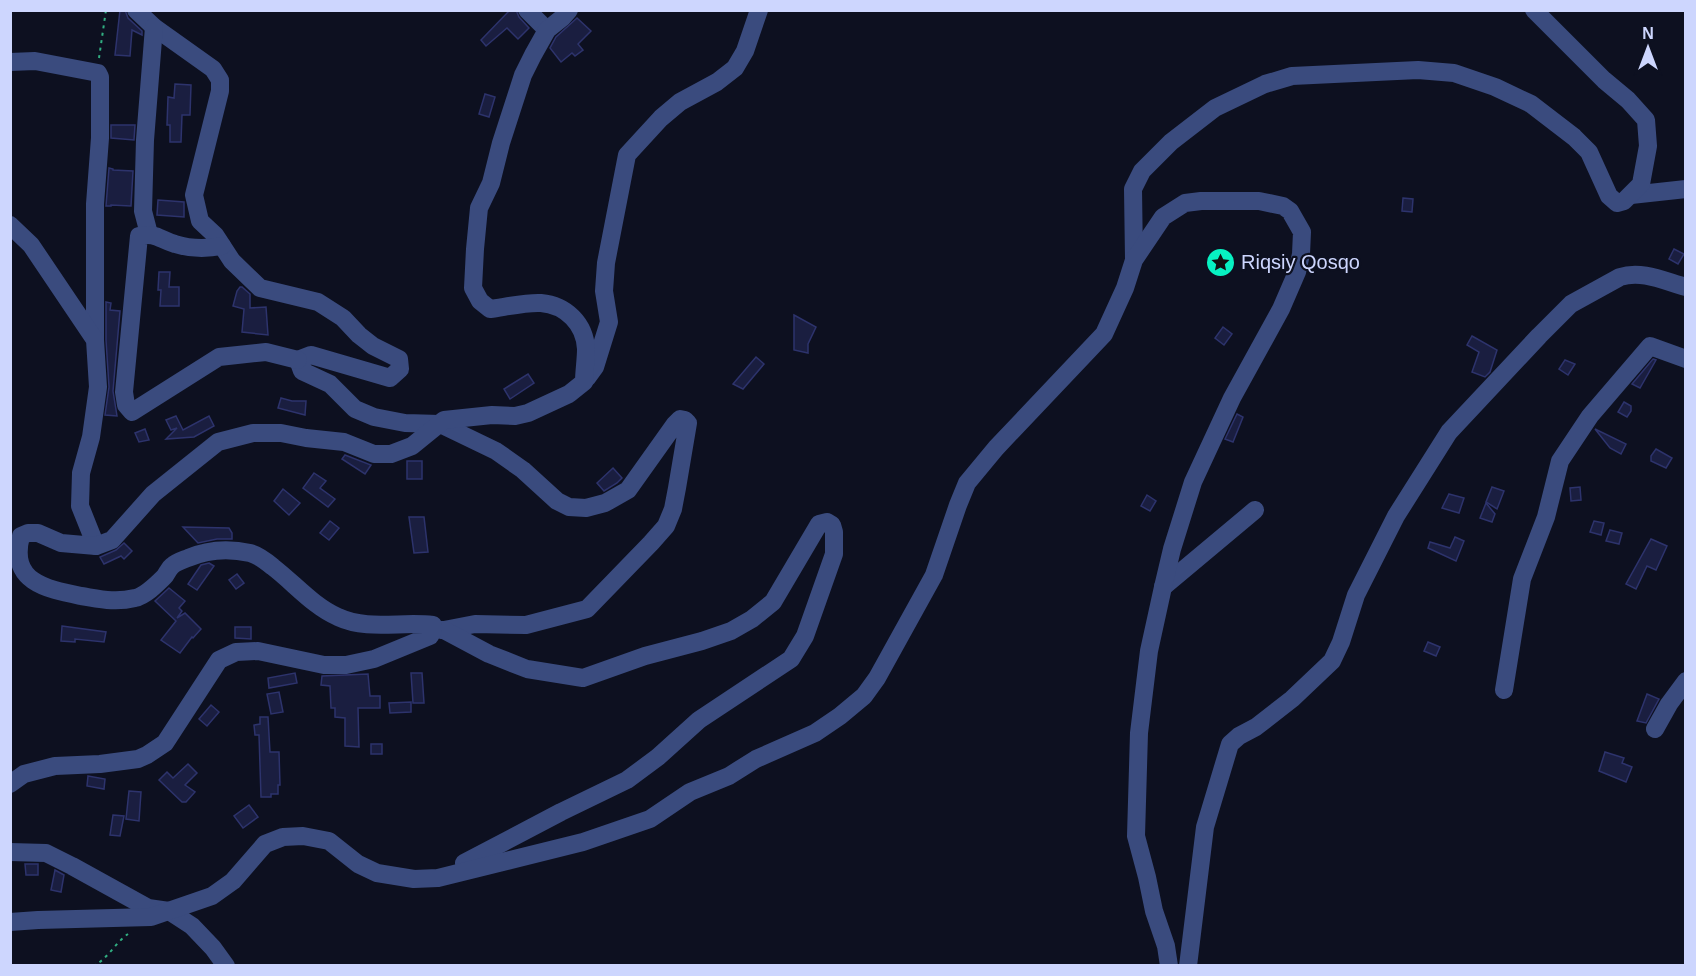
<svg xmlns="http://www.w3.org/2000/svg" width="1696" height="976" font-family="Helvetica,sans-serif">
<rect width="100%" height="100%" fill="#0d1020"/>
<g fill="#1a1e40" stroke="#2d336c" stroke-width="1.5">
<path d="M120,10h5l3,8 14,13v4l-10,-5 -2,26 -15,-1z"/>
<path d="M510,10h6l3,7 10,11 -11,11 -11,-11 -21,18 -5,-6z"/>
<path d="M577,18l14,13 -13,13 5,6 -8,6 -3,-3 -11,9 -11,-14 6,-11z"/>
<path d="M175,84l16,1 -1,30h-8l-1,27h-11v-17h-3l1,-28 6,1z"/>
<path d="M485,94l10,3 -6,20 -10,-3z"/>
<path d="M111,125h24l-1,15 -23,-2z"/>
<path d="M109,168l4,1v1l20,1 -2,35 -20,-1v1h-5z"/>
<path d="M1403,198l10,1 -1,13 -10,-1z"/>
<path d="M158,200l26,2v15l-27,-2z"/>
<path d="M1674,249l10,5 -6,10 -9,-5z"/>
<path d="M159,272h11l-1,15h10v19h-19l1,-16h-3z"/>
<path d="M240,287h2l8,7v14l16,-1 2,28 -26,-3 2,-23 -11,-3 4,-15z"/>
<path d="M106,302l5,1 -1,7 10,1 -7,80 4,25 -12,-1 4,-28 -3,-47z"/>
<path d="M794,315l22,12 -8,17v9l-14,-3z"/>
<path d="M1223,327l9,7 -8,11 -9,-7z"/>
<path d="M1472,336l25,14 -7,22 -5,5 -13,-5 7,-20 -12,-7z"/>
<path d="M756,357l8,7 -21,25 -10,-5z"/>
<path d="M1653,359l3,1 -16,28 -8,-4z"/>
<path d="M1565,360l10,4 -7,11 -9,-6z"/>
<path d="M528,374l6,9 -24,16 -6,-10z"/>
<path d="M281,398l11,3h14l-1,14 -27,-7z"/>
<path d="M1624,402l7,4v5l-4,6 -9,-5z"/>
<path d="M1237,414l6,3 -10,25 -8,-3z"/>
<path d="M176,416l7,14 26,-14 5,10 -20,11 -28,2 11,-11 -6,2 -5,-10z"/>
<path d="M145,429l4,11 -10,2 -4,-9z"/>
<path d="M1595,429l31,15 -5,10 -11,-6z"/>
<path d="M1656,449l16,9 -6,10 -15,-7v-5z"/>
<path d="M345,455l26,10 -6,9 -23,-15z"/>
<rect x="407" y="461" width="15" height="18"/>
<path d="M613,468l9,10 -5,5 -13,8 -7,-8z"/>
<path d="M314,473l12,8 -6,7 15,11 -7,8 -25,-19z"/>
<path d="M1492,487l12,4 -7,18 -11,-7z"/>
<path d="M1580,487l1,13 -10,1 -1,-13z"/>
<path d="M283,489l17,14 -11,12 -15,-14z"/>
<path d="M1449,494l15,4 -5,15 -17,-5z"/>
<path d="M1147,495l9,6 -6,10 -9,-5z"/>
<path d="M1486,503l9,11 -3,8 -12,-4z"/>
<path d="M409,517h15l4,35 -14,1z"/>
<path d="M330,521l9,7 -10,12 -9,-7z"/>
<path d="M1594,521l10,2 -3,12 -11,-3z"/>
<path d="M183,527l46,1 3,5v6h-15l-19,4z"/>
<path d="M1610,530l12,3 -3,11 -13,-3z"/>
<path d="M1455,537l9,4 -8,20 -28,-13 2,-6 20,6z"/>
<path d="M1651,539l16,7 -11,24 -9,-4 -11,23 -10,-5z"/>
<path d="M124,543l8,8 -8,8 -3,-3 -17,8 -4,-7 16,-7z"/>
<path d="M209,563l5,3 -17,24 -9,-6 13,-19z"/>
<path d="M237,574l7,9 -8,6 -7,-9z"/>
<path d="M169,588l16,13 -6,7 3,3 -5,7 8,-5 16,16 -8,9 -1,-1 -12,16 -19,-13 15,-19 -21,-20z"/>
<path d="M62,626l44,6 -2,10 -29,-3v3l-14,-1z"/>
<path d="M235,627h16v12l-16,-1z"/>
<path d="M1428,642l12,5 -4,9 -12,-5z"/>
<path d="M295,673l2,10 -28,5 -1,-10z"/>
<path d="M411,673h11l2,30h-11z"/>
<path d="M368,674l2,22h10v12h-22l1,39 -14,-1v-28l-10,-1v-9h-4l-1,-22 -9,-1 1,-9z"/>
<path d="M279,692l4,20 -12,2 -4,-20z"/>
<path d="M1647,694l12,5 -13,24 -9,-2z"/>
<path d="M411,702v10l-21,1 -1,-10z"/>
<path d="M211,705l8,7 -12,14 -8,-7z"/>
<path d="M260,717h8l2,35h9l1,33h-2v9h-7v3h-10l-2,-62h-4l-1,-10 6,-1z"/>
<rect x="371" y="744" width="11" height="10"/>
<path d="M1605,752l19,6 -2,5 10,4 -6,15 -27,-11z"/>
<path d="M188,764l9,9 -12,12 10,7 -9,10h-4l-23,-22 8,-8 6,6z"/>
<path d="M88,776l17,3 -1,10 -17,-3z"/>
<path d="M129,791l12,1 -2,29 -13,-2z"/>
<path d="M249,805l9,12 -15,11 -9,-12z"/>
<path d="M113,815l11,1 -4,20 -10,-1z"/>
<path d="M25,864h13v11h-12z"/>
<path d="M55,870l9,5 -3,17 -10,-2z"/>
</g>
<g fill="none" stroke-linecap="round" stroke-linejoin="round">
<g stroke="#31ae81" stroke-width="2" stroke-dasharray="3 4.5" stroke-linecap="butt">
<path d="M99,58l7,-48"/>
<path d="M93,966c14,-6 22,-23 35,-32"/>
</g>
<g stroke="#3a4b7e" stroke-width="18">
<path d="M136,10l18,17 59,42 7,11v11l-26,104 6,26 15,14 17,26 28,27 58,14 25,16 16,17 14,11 26,13 1,10 -10,9 -79,-23 -13,5 4,11 28,13 25,25 19,8 31,6 35,1 56,27 27,19 34,31 12,6 17,1 19,-5 23,-13 47,-66 5,-5 5,1 3,3 -11,65 -4,21 -7,17 -15,17 -64,66 -61,16 -51,-1 -31,6"/>
<path d="M527,10l20,20"/>
<path d="M10,62l25,-1 63,12 2,4v61l-5,66v136"/>
<path d="M1631,195l55,-6"/>
<path d="M10,225l21,20 64,95 3,47 -7,50 -10,36 -1,33 16,40"/>
<path d="M149,234l-6,-23 2,-71 9,-113"/>
<path d="M222,246c-16,3 -31,3 -47,-2 -15,-4 -19,-12 -36,-8l-15,156 2,13 6,7 87,-55 47,-5 32,8"/>
<path d="M1134,259l-1,-70 9,-18 29,-29 44,-34 50,-24 27,-8 126,-6 36,3 41,14 36,17 43,33 15,15 20,44 8,7 7,-2 17,-17 7,-38 -2,-26 -18,-20 -24,-20 -70,-70"/>
<path d="M587,378l8,-11 14,-45 -5,-31 2,-28 21,-108 34,-37 19,-16 37,-20 18,-14 10,-17 14,-41"/>
<path d="M1163,587l92,-77"/>
<path d="M441,630h3l45,24 38,15 56,9 62,-22 57,-15 29,-10 21,-12 21,-17 46,-78 8,-2 5,3 2,7v22l-29,82 -14,23 -92,61 -41,37 -31,23 -66,32 -97,51"/>
<path d="M1504,690l18,-111 24,-62 14,-56 30,-45 60,-70 36,13"/>
<path d="M1655,729l14,-25 17,-23"/>
<path d="M10,784l14,-10 31,-8 45,-2 38,-5 9,-4 18,-12 54,-83 17,-8 22,-1 66,14h22l28,-6 56,-23 3,-6v-5c-32,-4 -65,6 -95,-8 -25,-11 -43,-33 -65,-50 -6,-5 -15,-12 -23,-14 -22,-5 -41,-4 -62,5 -5,2 -12,4 -16,8 -4,3 -5,8 -8,11 -8,8 -19,19 -29,21 -20,5 -35,1 -54,-2 -35,-7 -72,-14 -60,-60l7,-3h10l23,10 35,3 16,-6 41,-46 65,-52 35,-9h28l25,5 38,4 30,12h17l21,-8 32,-26 48,-5 23,1 13,-3 41,-19 15,-12c0,-11 2,-22 2,-33 -1,-25 -20,-44 -45,-46 -14,-1 -36,4 -51,6l-10,-8 -7,-13 2,-39 4,-41 12,-25 10,-40 22,-68 10,-20 14,-25 15,-12 7,-8"/>
<path d="M10,852l36,1 26,13 76,42 21,3 23,15 21,22 13,18"/>
<path d="M10,922l28,-2 113,-3 61,-21 21,-15 32,-37 18,-7 20,-1 26,5 29,23 19,9 37,6 24,-1 145,-36 67,-23 40,-27 39,-16 27,-17 59,-26 25,-17 24,-20 13,-18 57,-103 24,-70 9,-22 29,-35 108,-114 21,-46 9,-28 29,-43 22,-14 16,-2h58l24,5 7,5 12,21 -1,22 -4,18 -16,37 -49,89 -39,84 -21,67 -9,38 -14,64 -10,82 -3,103 11,41 7,34 12,35 3,20"/>
<path d="M1188,966l17,-139 25,-83 9,-8 17,-9 36,-28 40,-38 9,-19 15,-47 40,-79 53,-84 90,-96 32,-32 49,-27c22,-7 44,4 66,10"/>
</g>
</g>
<defs>
<symbol id="sight-disc" viewBox="-11 -11 22 22"><circle r="9.5" fill="#07f1c2" stroke="#0d1020"/><path d="M0-6L1.8-2.2L6-1.7L2.9 1.2L3.7 5.4L0 3.3L-3.7 5.4L-2.9 1.2L-6-1.7L-1.8-2.2Z" fill="#111"/></symbol>
</defs>
<g fill-rule="evenodd">
<use href="#sight-disc" x="1204" y="246" width="33" height="33"/>
</g>
<g text-anchor="middle" dominant-baseline="central" stroke-width="4.5" stroke-linejoin="round" paint-order="stroke">
<g font-size="20" fill="#cdd6fe" stroke="#0d1020" text-anchor="start">
<text x="1241" y="262">Riqsiy Qosqo</text>
</g>
</g>
<rect width="1696" height="976" fill="none" stroke="#cdd6fe" stroke-width="24"/>
<g transform="translate(1648 48)" stroke="#0d1020" stroke-width="4.5" paint-order="stroke">
<path d="M0-4.5L10 22L0 15L-10 22Z" fill="#cdd6fe"/>
<text y="-9" font-size="16" font-weight="bold" text-anchor="middle" fill="#cdd6fe">N</text>
</g>
</svg>
